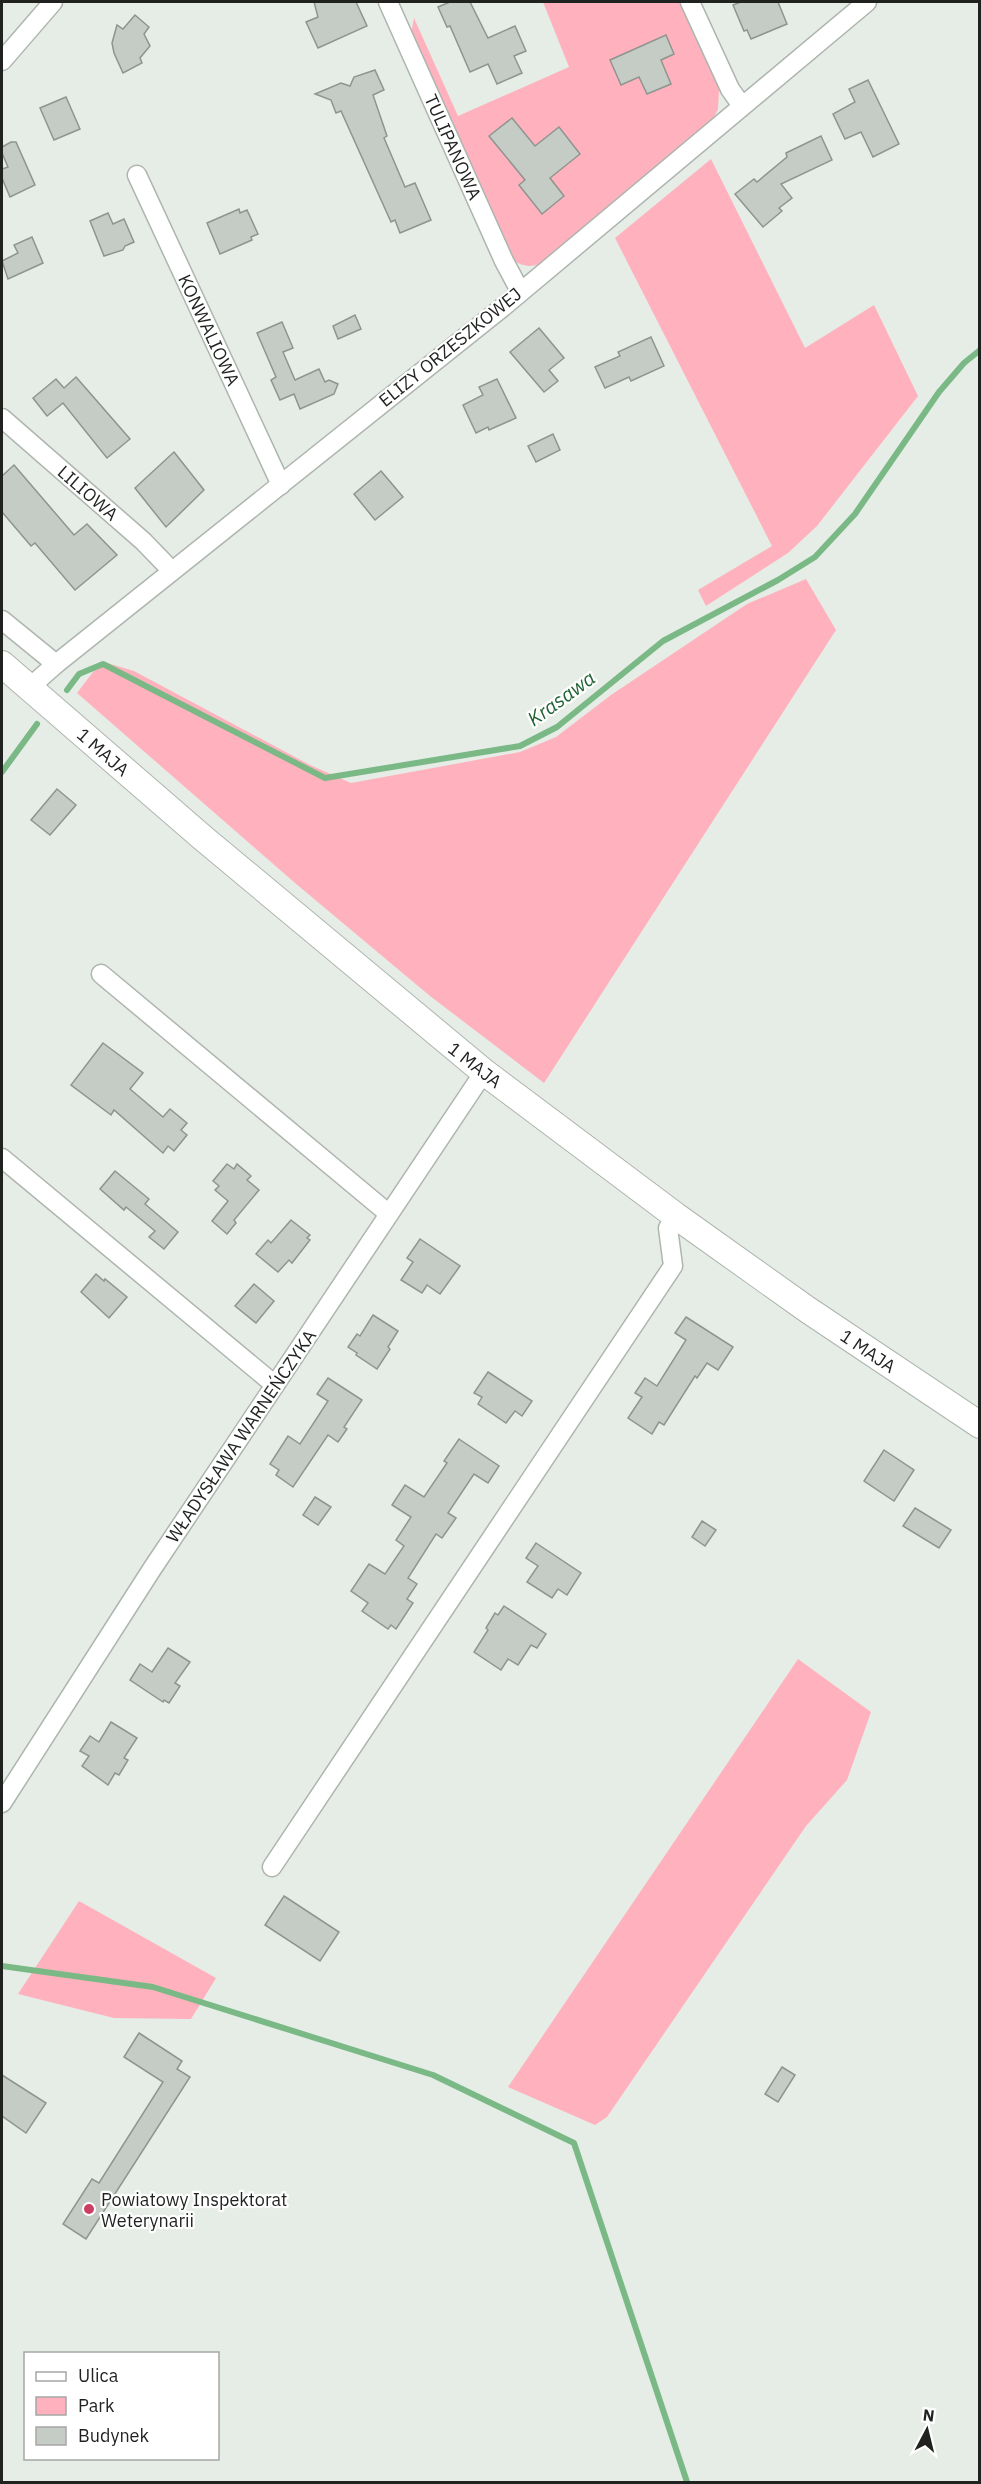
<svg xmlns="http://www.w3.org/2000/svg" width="981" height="2484" font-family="'IBM Plex Sans',sans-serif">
<rect width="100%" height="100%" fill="#e5ede6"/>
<g fill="#ffb2bd">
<path d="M543,2h138l33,72 5,16 -1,19 -6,13 -163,137c-13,8 -23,10 -36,1l-102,-226 3,-16 44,98 111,-49z"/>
<path d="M711,159l94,189 69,-43 44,91 -101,130 -29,27 -82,53 -8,-16 74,-44 -157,-308z"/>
<path d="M806,579l30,51 -292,453 -114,-87 -135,-113 -218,-190 16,-21 14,-9 27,8 176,94 41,18 169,-31 36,-15 55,-42 136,-91z"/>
<path d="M798,1659l73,53 -24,68 -41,46 -199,291 -12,8 -87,-38z"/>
<path d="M79,1901l137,77 -25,41 -77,-1 -96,-24z"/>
</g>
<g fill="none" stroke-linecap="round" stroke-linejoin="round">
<g stroke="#7ab986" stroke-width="6">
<path d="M67,690l12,-16 24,-10 222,114 195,-32 37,-19 106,-86 115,-61 37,-23 40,-43 84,-122 25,-29 16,-13"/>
<path d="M2,772l35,-48"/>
<path d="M2,1966l151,21 280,88 141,68 113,339"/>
</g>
</g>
<g fill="#c5ccc6" stroke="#8e958f" stroke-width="1.5">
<path d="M314,2h42l11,24 -49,22 -12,-26 12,-5z"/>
<path d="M450,2h20l18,36 27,-12 11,25 -12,5 8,17 -25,11 -9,-20 -18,8 -20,-46 -3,1 -9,-20z"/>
<path d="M741,2h37l9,22 -36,15 -4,-9 -3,1 -11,-26z"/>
<path d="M135,15l14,12 -5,7 6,12 -10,12 2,5 -19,10 -9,-20 -2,-10 5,-18 6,4z"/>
<path d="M666,35l8,19 -13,6 10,24 -24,10 -8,-17 -18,8 -11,-25z"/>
<path d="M375,70l9,20 -11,5 14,41 -3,2 21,49 10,-4 16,37 -31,13 -5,-13 -4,2 -50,-111 -5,2 -5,-13 -16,-6 26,-11 9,3 4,-9z"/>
<path d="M868,80l31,64 -26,13 -12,-25 -16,7 -12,-25 22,-12 -6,-13z"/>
<path d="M66,97l14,32 -26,11 -14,-32z"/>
<path d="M512,118l23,28 24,-19 21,27 -30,24 14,18 -22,18 -23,-29 6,-5 -36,-44z"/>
<path d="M821,136l11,24 -51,24 11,14 -13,10 3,3 -19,16 -28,-33 19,-15 3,3 30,-25 -1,-4z"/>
<path d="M11,142h5l19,43 -25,12 -8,-19v-9l6,-2 -6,-14v-6z"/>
<path d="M239,209l1,4 7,-3 11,24 -7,3 1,3 -32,14 -13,-31z"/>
<path d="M108,213l5,11 11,-5 10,23 -9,4 -2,4 -19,6 -14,-35z"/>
<path d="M32,237l11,26 -35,16 -6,-18 16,-8 -4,-8z"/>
<path d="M355,315l6,14 -23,10 -5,-13z"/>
<path d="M282,322l11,26 -10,4 12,28 24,-11 6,13 4,-2 9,4 -4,10 -34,15 -6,-15 -14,6 -9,-20 5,-3 -19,-44z"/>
<path d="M539,328l25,30 -15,12 9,11 -14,11 -34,-40z"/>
<path d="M651,337l13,29 -33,15 -2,-4 -24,11 -10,-21 25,-11 -2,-4z"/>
<path d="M76,377l54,62 -23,19 -44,-55 -16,13 -14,-18 23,-19 8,9z"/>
<path d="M497,379l19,39 -27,12 -1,-3 -12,6 -13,-28 20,-10 -4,-8z"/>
<path d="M553,434l7,16 -24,12 -8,-16z"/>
<path d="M174,452l30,38 -38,37 -31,-39z"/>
<path d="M14,465l60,70 13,-11 30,31 -42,35 -40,-47 -4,3 -29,-34v-36z"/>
<path d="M381,471l22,26 -28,23 -21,-26z"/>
<path d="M57,789l19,16 -26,30 -19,-15z"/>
<path d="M103,1043l40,30 -13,16 33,28 7,-8 17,14 -6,7 6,5 -13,16 -6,-5 -5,7 -49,-43 -3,5 -40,-30z"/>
<path d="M227,1164l7,5 3,-5 14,12 -4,4 12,10 -25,30 2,3 -9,11 -15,-13 16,-20 -13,-11 4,-4 -6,-5z"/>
<path d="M115,1171l34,28 -4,5 33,28 -14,17 -15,-12 6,-6 -29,-24 -2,3 -24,-21z"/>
<path d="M291,1220l19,15 -3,3 3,2 -18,23 -3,-3 -11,12 -22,-18 12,-14 3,3z"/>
<path d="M420,1239l40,27 -20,28 -13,-9 -5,8 -21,-13 12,-18 -6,-4z"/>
<path d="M96,1274l8,7 1,-2 22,18 -18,21 -28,-26z"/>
<path d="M254,1284l20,17 -18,22 -21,-17z"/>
<path d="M373,1315l25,16 -10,16 2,2 -13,20 -21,-14 1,-2 -9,-6 9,-13 3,2z"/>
<path d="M686,1317l47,30 -15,23 -11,-7 -10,15 -2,-2 -31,49 -5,-3 -7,12 -24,-16 14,-21 -7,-4 10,-15 12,8 29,-46 -11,-7z"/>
<path d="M488,1372l44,29 -10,15 -7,-5 -9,12 -28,-19 4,-7 -8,-4z"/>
<path d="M328,1378l34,22 -18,27 3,2 -9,13 -10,-7 -35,52 -17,-12 3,-5 -9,-6 18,-28 12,8 28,-43 -11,-7z"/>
<path d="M459,1439l40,27 -11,17 -14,-9 -26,39 8,5 -14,20 -6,-4 -28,44 9,6 -10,15 6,4 -17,26 -5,-4 -3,4 -26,-18 6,-8 -17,-12 18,-27 16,10 19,-28 -8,-6 15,-23 -19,-12 13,-20 19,12 23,-34 -3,-2z"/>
<path d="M884,1450l30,20 -20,31 -30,-20z"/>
<path d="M315,1497l16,10 -13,18 -15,-10z"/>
<path d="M915,1508l36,22 -12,18 -36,-22z"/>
<path d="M702,1521l14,9 -11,16 -13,-9z"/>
<path d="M536,1543l45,30 -14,22 -9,-6 -6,9 -25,-16 11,-16 -12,-8z"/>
<path d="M504,1606l42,28 -9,14 -6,-3 -13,20 -10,-6 -7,11 -27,-18 14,-22 -2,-2 9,-15 3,2z"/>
<path d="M168,1648l22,14 -15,21 5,3 -11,17 -5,-3 -1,2 -33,-22 10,-16 12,8z"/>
<path d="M111,1722l26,16 -13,20 4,2 -9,15 -4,-2 -7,12 -26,-19 7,-10 -9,-5 10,-15 9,6z"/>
<path d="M284,1896l55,36 -19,29 -55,-36z"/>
<path d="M139,2033l43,28 -5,8 13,8 -104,162 -23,-15 29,-45 7,4 64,-101 -39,-25z"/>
<path d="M782,2067l13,8 -17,27 -13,-8z"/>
<path d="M2,2075l44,28 -20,30 -24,-17z"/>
</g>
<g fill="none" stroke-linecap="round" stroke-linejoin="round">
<defs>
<g id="minor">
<path d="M388,2l116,259 16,30"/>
<path d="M690,2l40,87 12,17"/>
<path d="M2,61l51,-59"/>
<path d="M137,175l144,310"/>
<path d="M2,418l141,123 29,30"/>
<path d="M2,620l54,44"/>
<path d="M29,688l27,-24 447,-357 364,-305"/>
<path d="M101,974l288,240"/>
<path d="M2,1158l273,227"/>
<path d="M2,1803l150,-234 332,-497"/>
<path d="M272,1867l401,-601 -5,-38 8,-12"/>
</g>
<path id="secondary" d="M2,664l201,174 281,234 192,144 132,94 172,115"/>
</defs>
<use href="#minor" stroke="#aeb5af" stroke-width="21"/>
<use href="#secondary" stroke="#aeb5af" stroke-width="28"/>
<use href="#minor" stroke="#fff" stroke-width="18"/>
<use href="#secondary" stroke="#fff" stroke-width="26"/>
</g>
<circle fill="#cd3e63" stroke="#fff" stroke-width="2" cx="89" cy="2209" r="6"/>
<g text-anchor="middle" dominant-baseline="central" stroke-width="4.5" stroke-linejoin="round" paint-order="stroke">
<g font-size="18" fill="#1f221f" stroke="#fff">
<text transform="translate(453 147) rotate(66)">TULIPANOWA</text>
<text transform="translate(209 330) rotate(65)">KONWALIOWA</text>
<text transform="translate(450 347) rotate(-39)">ELIZY ORZESZKOWEJ</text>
<text transform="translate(88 493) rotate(41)">LILIOWA</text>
<text transform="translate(103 752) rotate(41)">1 MAJA</text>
<text transform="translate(475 1065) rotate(38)">1 MAJA</text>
<text transform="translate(868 1351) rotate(34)">1 MAJA</text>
<text transform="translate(241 1436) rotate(-56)">WŁADYSŁAWA WARNEŃCZYKA</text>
</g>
<g font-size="18" fill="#1f221f" stroke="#fff" text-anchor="start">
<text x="101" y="2199">Powiatowy Inspektorat<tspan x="101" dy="21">Weterynarii</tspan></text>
</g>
<g font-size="20" font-style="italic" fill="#206333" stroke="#fff">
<text transform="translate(561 698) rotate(-36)">Krasawa</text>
</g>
</g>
<rect width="981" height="2484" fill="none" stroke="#1f221f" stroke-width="6"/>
<rect x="24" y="2352" width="195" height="108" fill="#ffffff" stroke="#a5a7a5" stroke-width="1.5"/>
<rect x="36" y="2372" width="30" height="9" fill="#ffffff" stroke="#a5a7a5" stroke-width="1.5"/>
<text x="78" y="2382" font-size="18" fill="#1f221f">Ulica</text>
<rect x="36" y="2397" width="30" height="18" fill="#ffb2bd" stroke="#a5a7a5" stroke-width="1.5"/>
<text x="78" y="2412" font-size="18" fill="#1f221f">Park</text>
<rect x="36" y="2427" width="30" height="18" fill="#c5ccc6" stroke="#a5a7a5" stroke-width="1.5"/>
<text x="78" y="2442" font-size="18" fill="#1f221f">Budynek</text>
<g transform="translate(927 2430) rotate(7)" stroke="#ffffff" stroke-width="4.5" paint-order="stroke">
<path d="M0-4.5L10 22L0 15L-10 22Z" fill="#1f221f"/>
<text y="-9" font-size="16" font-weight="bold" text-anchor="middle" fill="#1f221f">N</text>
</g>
</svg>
